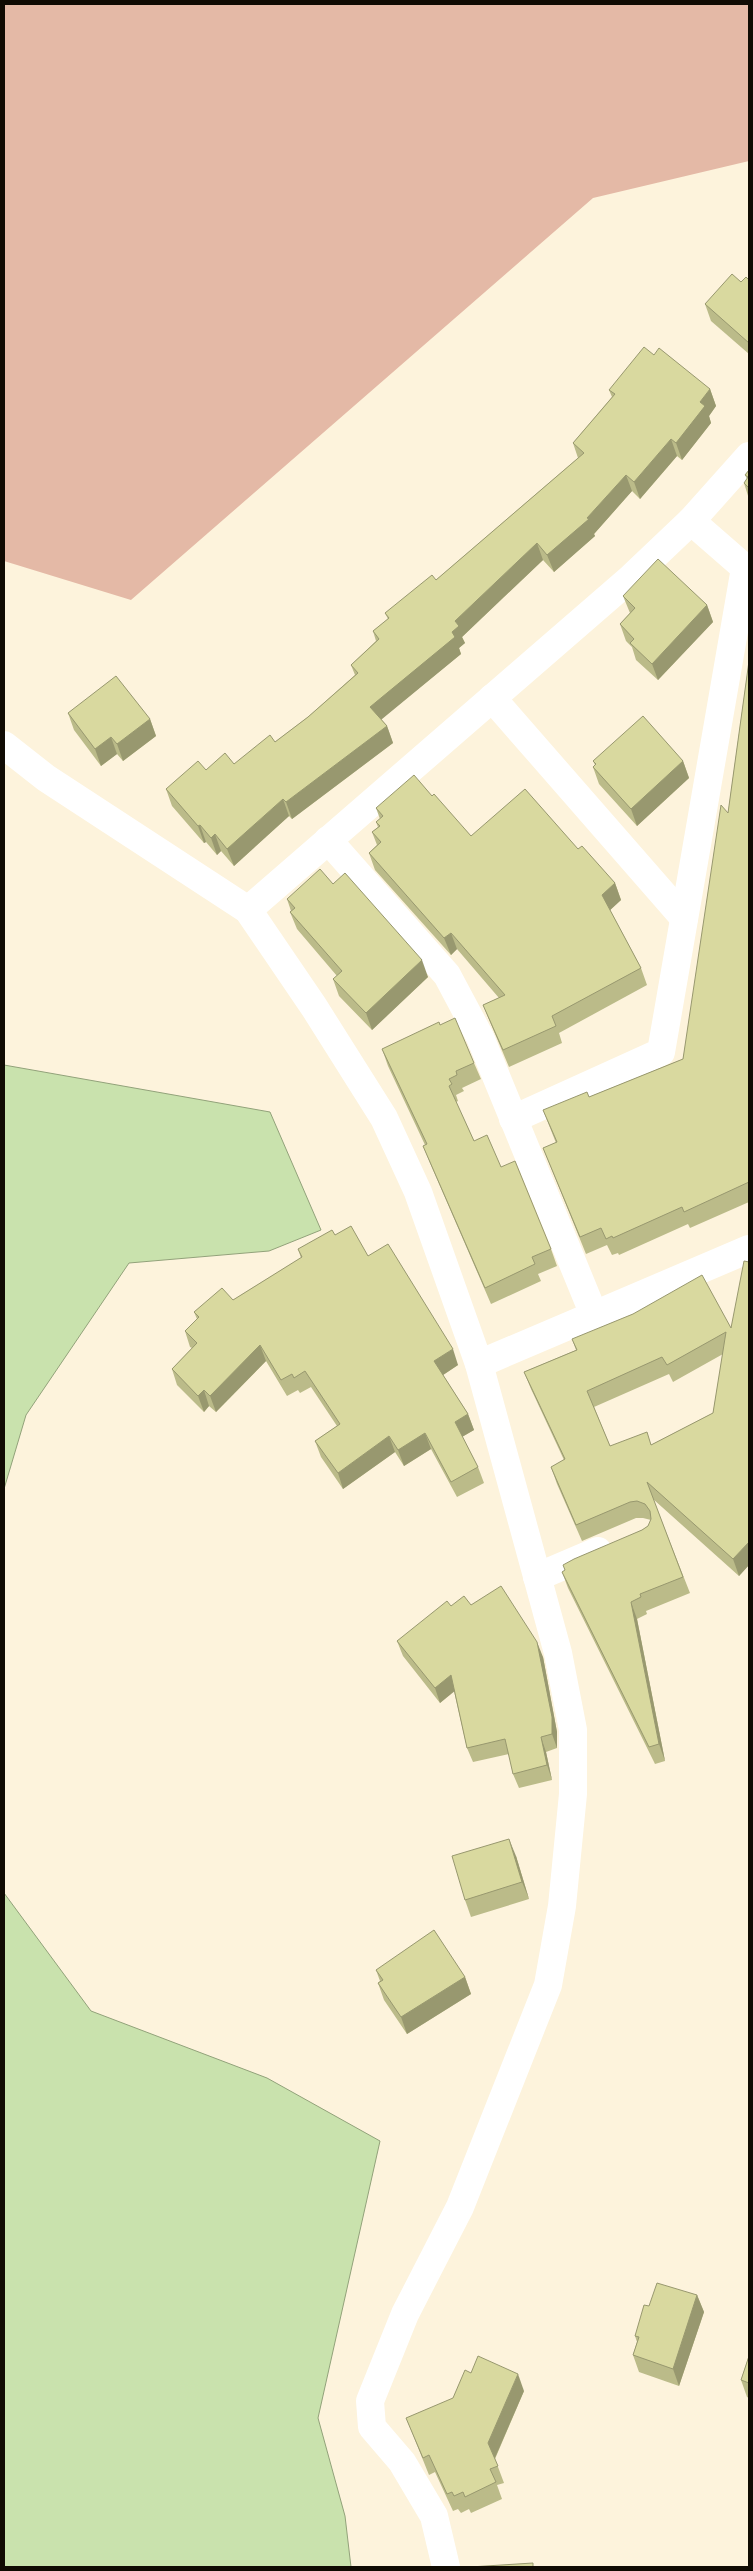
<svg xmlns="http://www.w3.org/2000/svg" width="753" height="2571" font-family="Montserrat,sans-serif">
<rect width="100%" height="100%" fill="#fdf3dc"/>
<path fill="#e4b9a6" d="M4,4h745v157l-156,37 -462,402 -127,-39z"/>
<g fill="#c9e2ad" stroke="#92a27a">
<path d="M4,1065l266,47 51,118 -52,21 -140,12 -103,152 -22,74z"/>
<path d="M4,1893l87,118 176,67 113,63 -62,277 27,98 6,51h-347z"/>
</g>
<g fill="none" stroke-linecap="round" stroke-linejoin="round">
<g stroke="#fff" stroke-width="28">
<path d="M691,521l54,47"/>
<path d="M492,698l192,220"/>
<path d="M4,745l42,33 202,132 66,97 70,111 34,74 61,172 79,289 15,77v64l-11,112 -14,79 -88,222 -55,107 -35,87 2,26 30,35 32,54 12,51"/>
<path d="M328,840l119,135 33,62 114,278"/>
<path d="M248,910l384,-333 59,-56 58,-65"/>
<path d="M513,1119l148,-67 84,-484"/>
<path d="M479,1364l270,-115"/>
<path d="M537,1577l61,-26"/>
</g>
</g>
<g fill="#bbbb89" fill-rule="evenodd">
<path d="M749,280v74l-38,-33 -6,-17 36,-22z"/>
<path d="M654,355l56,34 6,17 -7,10 2,7 -29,37 -5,-4 -37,43 -8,-8 -38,43 1,2 -41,36 -11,-12 -81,77 3,6 -6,5 2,6 -80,65 6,7 6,17 -101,76 -3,-3 -55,50 -13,-15 -4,4 -11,-13 -2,1 -32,-37 -6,-17 40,-19 28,-6 41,-22 33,-25 47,-42 -4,-10 25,-24 -3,-10 15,-12 -3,-6 51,-33 142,-122 -5,-15 39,-46 -3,-7z"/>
<path d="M749,470v29l-5,-16 3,-4 -2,-4z"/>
<path d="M623,596l84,9 6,17 -55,58 -22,-20 -4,-13 -6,-6 -6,-17 10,-11z"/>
<path d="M749,661v541l-59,26 -2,-4 -69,31 -1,-2 -6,2 -5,-10 -21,9 -43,-106 13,-5 -13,-33 46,-13 94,-38 45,-246z"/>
<path d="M68,713l82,6 6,17 -33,25 -6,-7 -16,12 -27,-36z"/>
<path d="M593,761h90l6,17 -52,48 -38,-42 -6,-17 2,-2z"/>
<path d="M432,796l39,40 107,13 37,34 6,17 -11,10 31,58 6,17 -88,48 3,10 -53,24 -19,-45 -7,-17 16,-7 -42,-49 -6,6 -76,-85 -6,-17 8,-8 -5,-13 6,-5 -2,-5 4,-3 -4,-11z"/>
<path d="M333,884l95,93 -56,53 -33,-34 -6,-17 4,-3 -40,-47 -7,-17 1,-1 -4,-12z"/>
<path d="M440,1025l34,38 7,16 -19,9 2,3 -8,4 2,6 -2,1 18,39 27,26 50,82 6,17 -19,8 3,7 -50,23 -61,-141 -7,-17 2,-1 -37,-79 -6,-17z"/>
<path d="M335,1235l33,21 90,109 -15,10 25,39 6,16 -12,7 16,30 6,16 -27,14 -26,-48 -27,17 -9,-14 -52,37 -22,-32 -6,-16 22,-15 -26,-39 -11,6 -2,-3 -11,6 -21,-35 -50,51 -7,-6 -5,6 -27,-27 -5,-16 20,-21 -2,-1 -5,-16 12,-12 -3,-7 39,-12 68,-42 -3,-9z"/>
<path d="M749,1262v303l-10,11 -86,-77 37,94 -44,18 1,3 -10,5 28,142 -10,3 -87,-176 -6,-16 80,-42 6,-4 3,-6 -8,-2h-7l-54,23 -25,-57 -6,-17 13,-7 -33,-71 -7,-17 52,-22 -4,-11 159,-11zM723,1354l-10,59 -62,32 -41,1 -16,-39 75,-33 4,8z"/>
<path d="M471,1605l72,52 14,75v16l-11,4 6,28 -33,8 -6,-14 -4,-20 -36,8 -6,-14 -13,-57 -14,12 -37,-47 -6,-15 54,-35z"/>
<path d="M516,1856l13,43 -58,18 -6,-17z"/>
<path d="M376,1970l89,7 6,17 -64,40 -23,-34 -6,-17 2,-2z"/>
<path d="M697,2295l7,17 -25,74 -40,-14 -6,-17 4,-13 -2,-6 14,-30z"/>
<path d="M749,2356v42l-2,-1 -6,-17z"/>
<path d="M524,2391l-29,68 9,24 -7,2 5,14 -31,14 -2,-4 -8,4 -3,-4 -5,2 -18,-39 -6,3 -16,-40 -7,-17z"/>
</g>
<g fill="#98986f">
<path d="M710,389l6,17 -7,10 2,7 -29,37 -6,-17 24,-41z"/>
<path d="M671,439l6,17 -37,43 -6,-17z"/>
<path d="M626,475l6,16 -38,43 1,2 -41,36 -7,-17 40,-37z"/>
<path d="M537,543l6,17 -81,77 3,6 -6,5 2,6 -85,70 -6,-17 82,-75 3,-11z"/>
<path d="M707,605l6,17 -55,58 -6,-16z"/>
<path d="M150,719l6,17 -33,25 -6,-17z"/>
<path d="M387,726l6,17 -101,76 -6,-17z"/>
<path d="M111,737l6,17 -16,12 -6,-17z"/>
<path d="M683,761l6,17 -52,48 -6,-17z"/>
<path d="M283,799l6,17 -55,50 -7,-17z"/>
<path d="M200,825l6,17 -2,1 -6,-17z"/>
<path d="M215,834l6,17 -4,4 -6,-17z"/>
<path d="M615,883l6,17 -13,12 -6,-17z"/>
<path d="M451,933l6,16 -6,6 -7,-17z"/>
<path d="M422,960l6,17 -56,53 -6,-17z"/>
<path d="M260,1345l6,16 -50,51 -6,-16z"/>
<path d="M453,1349l5,16 -18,12 -6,-16z"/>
<path d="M204,1390l5,16 -5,6 -6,-16z"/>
<path d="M468,1414l6,16 -14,8 -5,-16z"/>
<path d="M425,1433l6,16 -27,17 -6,-16z"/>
<path d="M389,1436l6,16 -52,37 -5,-16z"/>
<path d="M749,1542v23l-10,11 -6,-17z"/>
<path d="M631,1602l6,17 28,142 -6,-17z"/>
<path d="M537,1642l6,15 14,75v16l-5,-14z"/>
<path d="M451,1675l5,15 -16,13 -5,-15z"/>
<path d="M541,1737l5,15 6,28 -5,-15z"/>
<path d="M509,1839l7,17 13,43 -7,-17z"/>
<path d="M465,1977l6,17 -64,40 -6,-17z"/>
<path d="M697,2295l7,17 -25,74 -6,-17z"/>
<path d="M518,2374l6,17 -30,69 -6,-17z"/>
</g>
<g fill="#d9d99f" stroke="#98986f" fill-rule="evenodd">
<path d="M732,274l9,8 5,-5 3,3v63l-44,-39z"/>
<path d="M644,347l10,8 5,-7 51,41 -10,13 5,4 -29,37 -5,-4 -37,43 -8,-7 -39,43 2,1 -42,36 -10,-12 -82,78 4,5 -7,6 3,5 -85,70 17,19 -101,76 -3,-3 -56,50 -12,-15 -4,4 -11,-13 -2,1 -32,-37 32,-28 8,9 19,-17 9,11 36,-29 5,7 33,-25 50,-44 -7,-8 28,-26 -6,-8 16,-13 -4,-5 47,-38 4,5 148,-127 -11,-10 42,-49 -6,-4z"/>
<path d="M749,470v18l-5,-5 4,-6 -3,-2z"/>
<path d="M658,559l49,46 -55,59 -22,-21 4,-4 -14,-15 15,-16 -12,-12z"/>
<path d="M749,661v521l-65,30 -2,-5 -69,31 -1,-2 -6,3 -5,-11 -21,9 -37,-89 14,-6 -14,-32 44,-18 2,5 94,-38 38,-254 7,8z"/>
<path d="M116,676l34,43 -33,25 -6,-7 -16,12 -27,-36z"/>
<path d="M643,716l40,45 -52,48 -38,-42 3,-3 -3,-3z"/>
<path d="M414,775l18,21 2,-2 37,42 54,-47 53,60 4,-3 33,37 -13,12 39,73 -89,48 4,10 -53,24 -20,-45 22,-10 -54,-62 -7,5 -75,-85 12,-11 -9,-10 8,-6 -4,-4 7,-6 -7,-8z"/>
<path d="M320,869l13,15 12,-11 77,87 -56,53 -33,-34 9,-8 -52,-59 5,-4 -8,-9z"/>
<path d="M455,1018l19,45 -18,8 1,4 -8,4 3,5 -3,2 25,55 13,-6 14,32 14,-6 36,88 -19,8 3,7 -50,24 -62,-142 4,-2 -45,-95 57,-27 1,3z"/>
<path d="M351,1226l17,30 20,-12 65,105 -19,12 34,53 -13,8 23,45 -27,15 -26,-49 -27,17 -9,-14 -51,37 -23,-32 25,-17 -35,-53 -11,7 -2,-4 -11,6 -21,-35 -50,51 -6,-6 -6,6 -26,-27 25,-26 -12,-12 14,-14 -5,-5 28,-24 11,12 69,-43 -4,-8 34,-19 3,5z"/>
<path d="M744,1261l5,1v280l-16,17 -86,-77 36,95 -43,17 1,3 -10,5 28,142 -10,3 -87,-175 3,-2 -2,-5 11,-6 68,-29 6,-4 3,-7 -1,-8 -5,-7 -8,-3 -7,1 -54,23 -25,-58 14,-8 -41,-87 53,-22 -5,-11 61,-25 69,-39 29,53zM726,1332l-13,81 -62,32 -4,-13 -37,14 -23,-55 75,-34 5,8z"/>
<path d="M501,1586l36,56 15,75v17l-11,3 6,28 -34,9 -8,-35 -38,9 -16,-73 -16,13 -38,-47 50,-40 4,5 13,-10 7,9z"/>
<path d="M509,1839l13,43 -57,18 -13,-44z"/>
<path d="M434,1930l31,47 -64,40 -23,-34 5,-3 -7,-10z"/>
<path d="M657,2283l40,12 -24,74 -40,-14 6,-18 -4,-1 9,-31 5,1z"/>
<path d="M478,2356l40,18 -30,69 10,23 -8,3 6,13 -31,15 -2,-5 -9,4 -2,-4 -5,2 -18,-39 -6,3 -17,-40 47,-20 12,-28 6,3z"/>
<path d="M749,2356v27l-8,-3z"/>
<path d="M533,2563v4h-63z"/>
</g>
<rect width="753" height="2571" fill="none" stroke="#100b03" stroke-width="10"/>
</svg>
